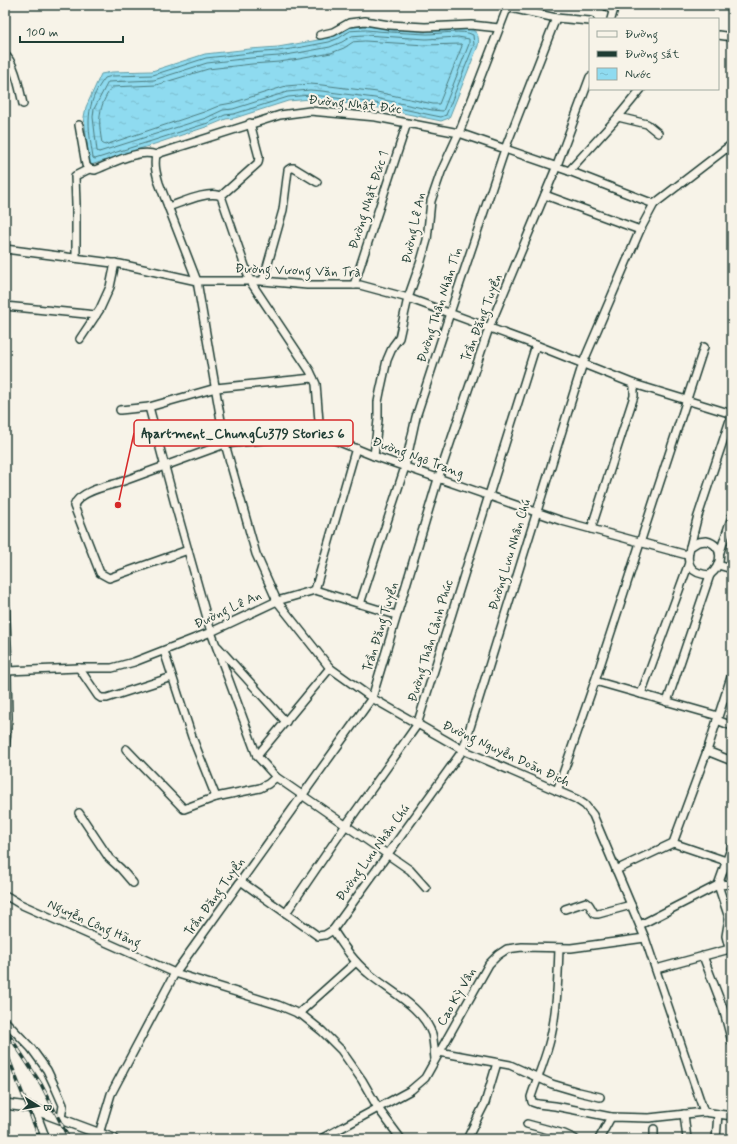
<svg xmlns="http://www.w3.org/2000/svg" width="737" height="1144" font-family="Mynerve,sans-serif">
<defs>
<pattern id="water-ripples" width="26" height="14" patternUnits="userSpaceOnUse"><rect width="26" height="14" fill="#8fdbf0"/><path d="M2 4q2-2 4 0t4 0M15 11q2-2 4 0t4 0" fill="none" stroke="#7bbdce"/></pattern>
</defs>
<rect width="100%" height="100%" fill="#f7f3e8"/>
<filter id="ink" filterUnits="userSpaceOnUse"><feTurbulence type="fractalNoise" baseFrequency=".025" numOctaves="2"/><feDisplacementMap in="SourceGraphic" scale="8" xChannelSelector="R" yChannelSelector="G"/><feConvolveMatrix kernelMatrix="1 2 1 2 8 2 1 2 1" color-interpolation-filters="sRGB"/></filter>
<g filter="url(#ink)">
<path fill="url(#water-ripples)" stroke="#629ca5" d="M366,26c20,2 41,3 61,4 13,0 35,-5 46,0 6,3 6,11 5,16l-29,72 -8,3 -67,-14 -63,-8 -23,2 -53,17 -9,1 -17,7 -118,39 -2,-4 -5,-44 2,-10 15,-33 11,-2 40,-1 53,-17 45,-5 28,-2 35,-6 14,-3 11,-4 11,-7z"/>
<g fill="none" stroke-linecap="round" stroke-linejoin="round">
<g stroke="#4c7c7f" stroke-width="1">
<path d="M366,30c20,2 41,3 61,4 12,0 37,-5 46,1l1,10 -28,70 -5,2 -10,-2 -56,-12 -54,-7 -11,-1 -22,2 -54,17 -9,1 -17,8 -113,36 -2,-1c-5,-32 -9,-53 12,-80l7,-2 41,-1 53,-17 44,-5 28,-2 19,-3 32,-6 10,-4 11,-7z"/>
<path d="M365,35l61,4 32,-2 11,2v5l-26,67 -11,-1 -57,-12 -53,-7 -12,-1 -23,2 -54,17 -10,1 -17,8 -107,34 -2,-1 -4,-34 1,-8 14,-27 46,-2 53,-17 44,-5 28,-2 19,-3 32,-6 12,-5 10,-6z"/>
<path d="M365,41l60,4 36,-1 1,2 -23,58h-6l-56,-12 -55,-7 -12,-1 -24,2 -54,17 -11,2 -17,7 -99,33 -3,-2c-4,-22 -4,-37 10,-56l44,-2 52,-16 44,-5 27,-2 20,-3 32,-6 13,-5 9,-6z"/>
</g>
<defs>
<g id="minor">
<path d="M605,5l8,6"/>
<path d="M611,19l4,-14"/>
<path d="M320,35l13,-3 16,-9 16,-2 24,4 36,2 46,-2 28,3"/>
<path d="M718,35l14,2"/>
<path d="M5,55c10,7 15,37 18,49"/>
<path d="M618,117l29,7 11,9"/>
<path d="M79,125l7,40 3,4 6,1c16,-6 44,-22 61,-15"/>
<path d="M569,171l49,-54 23,-28"/>
<path d="M545,195l95,35"/>
<path d="M221,196l37,-33 1,-6 -9,-34"/>
<path d="M654,204l-85,-33 -110,-38 -83,-16 -66,-6 -30,4 -120,38 -4,2c-2,10 0,18 3,28l38,98 28,163 31,110 21,47 53,67 42,30 91,52 113,49 9,6 8,10 52,123 59,174"/>
<path d="M168,207c13,-4 40,-17 53,-11l29,85 60,90 6,13 4,50"/>
<path d="M5,249l115,15 77,17h66l44,4h53l48,13 128,47 98,39 98,30"/>
<path d="M76,258v-54l-1,-28 14,-7"/>
<path d="M263,281l20,-71 5,-40 3,-2h3l23,14"/>
<path d="M354,285l53,-162"/>
<path d="M5,306l91,9"/>
<path d="M80,339l20,-30 10,-22 5,-24"/>
<path d="M149,407l27,101 35,124 46,124 19,21 134,93 16,18"/>
<path d="M120,410l29,-3 67,-19 97,-10"/>
<path d="M374,456l4,-36v-18l2,-10 7,-32 6,-14 6,-8 9,-40 13,-37 6,-21 4,-39 10,-29 18,-39 47,-122 5,-3 45,10 34,3"/>
<path d="M591,529l43,-133v-12"/>
<path d="M706,541c19,4 16,24 4,34 -19,-1 -25,-10 -20,-28l8,-5z"/>
<path d="M690,547l7,-28 35,-105"/>
<path d="M188,550l-79,28 -9,-5 -26,-67c4,-14 32,-20 44,-23l107,-39 95,-10 54,22 188,65 125,34"/>
<path d="M720,552l12,-36"/>
<path d="M718,565l14,4"/>
<path d="M315,590l81,25"/>
<path d="M5,598l3,68 -1,5 1,48 -3,32"/>
<path d="M360,604l45,-137 11,-50 34,-104 55,-164 51,-131"/>
<path d="M218,647l68,75"/>
<path d="M164,651l28,86 24,60"/>
<path d="M79,668l19,28 3,2h6l65,-21"/>
<path d="M7,671l72,-3h33l22,-6 77,-30 66,-31 38,-11 41,-142"/>
<path d="M595,681l123,35"/>
<path d="M641,694l48,-131"/>
<path d="M667,702l43,-127"/>
<path d="M717,720l15,6"/>
<path d="M126,749l58,60 32,-12 44,-9 8,-4 8,-7"/>
<path d="M707,751l25,10"/>
<path d="M257,756l73,-88"/>
<path d="M557,791l38,-110 109,-334"/>
<path d="M79,813l30,45 12,11 12,14"/>
<path d="M673,843l53,18"/>
<path d="M616,870l57,-27 34,-92 25,-77"/>
<path d="M242,882l76,54 7,-1 8,-5 130,-180 120,-387 57,-133 14,-26 78,-60"/>
<path d="M5,895l15,9 155,69 103,32 24,10 20,16 19,19 21,30 16,28 23,31"/>
<path d="M565,909l21,-7c5,3 5,8 9,12h3l33,-9"/>
<path d="M286,913l60,-88 71,-100 119,-380"/>
<path d="M640,925l78,-40 14,-39"/>
<path d="M333,930c10,15 20,31 35,43 21,18 54,33 64,61 2,8 2,17 3,25"/>
<path d="M559,948c-1,29 -2,68 -10,96 -5,18 -12,35 -18,53l1,5 6,2 17,2 56,11"/>
<path d="M703,956l20,52 9,34"/>
<path d="M656,969l70,-19 3,-2 -3,-12 3,-18 -11,-33 14,-1"/>
<path d="M298,1014l58,-52"/>
<path d="M5,1021l26,27 16,22 9,19 7,16 -2,14"/>
<path d="M439,1052l71,13 42,19 27,8 21,5"/>
<path d="M35,1110l11,29"/>
<path d="M684,1114l3,25"/>
<path d="M527,1124l37,10 11,5"/>
<path d="M654,1129v10"/>
<path d="M99,1134l12,-40 64,-121 197,-275 66,-219 51,-151 67,-160 34,-91"/>
<path d="M321,1139l90,-49 14,-12 64,-114 9,-9 9,-6 15,-2 49,1 74,-10"/>
<path d="M467,1139l18,-36 12,-40"/>
<path d="M599,1139l12,-22 38,1 55,-6 28,4"/>
<path d="M716,1139l2,-25"/>
</g>
<path id="tertiary" d="M5,1104l23,3 86,32"/>
</defs>
<use href="#minor" stroke="#1f3d34" stroke-width="10"/>
<use href="#tertiary" stroke="#1f3d34" stroke-width="12"/>
<use href="#minor" stroke="#f7f3e8" stroke-width="7"/>
<use href="#tertiary" stroke="#f7f3e8" stroke-width="9"/>
<defs>
<g id="rail">
<path d="M5,1029l36,55 28,55"/>
<path d="M5,1049l35,90"/>
</g>
</defs>
<use href="#rail" stroke="#1f3d34" stroke-width="3.5"/>
<use href="#rail" stroke="#f7f3e8" stroke-width="2" stroke-dasharray="6" stroke-linecap="butt"/>
</g>
</g>
<g text-anchor="middle" dominant-baseline="central" stroke-width="4" stroke-linejoin="round" paint-order="stroke">
<g font-size="13" fill="#1f3d34" stroke="#f7f3e8">
<text transform="translate(355 105) rotate(6)">Đường Nhật Đức</text>
<text transform="translate(369 200) rotate(-72)">Đường Nhật Đức 1</text>
<text transform="translate(414 228) rotate(-78)">Đường Lê An</text>
<text transform="translate(298 271) rotate(2)">Đường Vương Văn Trà</text>
<text transform="translate(440 305) rotate(-72)">Đường Thân Nhân Tín</text>
<text transform="translate(482 318) rotate(-69)">Trần Đăng Tuyển</text>
<text transform="translate(418 458) rotate(20)">Đường Ngô Trang</text>
<text transform="translate(510 555) rotate(-73)">Đường Lưu Nhân Chú</text>
<text transform="translate(228 610) rotate(-25)">Đường Lê An</text>
<text transform="translate(381 627) rotate(-73)">Trần Đăng Tuyển</text>
<text transform="translate(431 641) rotate(-73)">Đường Thân Cảnh Phúc</text>
<text transform="translate(506 754) rotate(25)">Đường Nguyễn Doãn Địch</text>
<text transform="translate(373 853) rotate(-54)">Đường Lưu Nhân Chú</text>
<text transform="translate(215 897) rotate(-54)">Trần Đăng Tuyển</text>
<text transform="translate(94 924) rotate(24)">Nguyễn Công Hãng</text>
<text transform="translate(457 997) rotate(-60)">Cao Kỳ Vân</text>
</g>
</g>
<path fill="none" stroke="#d62828" stroke-width="1.5" d="M118 505L134 433"/>
<circle fill="#d62828" stroke="#f7f3e8" stroke-width="1.5" cx="118" cy="505" r="4"/>
<rect fill="#f7f3e8" stroke="#d62828" stroke-width="1.5" x="134" y="420" width="219" height="26" rx="4"/>
<g font-size="14" text-anchor="middle" font-weight="bold" fill="#1f3d34">
<text x="243" y="438">Apartment_ChungCu379 Stories 6</text>
</g>
<rect width="737" height="1144" fill="none" stroke="#f7f3e8" stroke-width="20"/>
<rect x="10" y="10" width="717" height="1124" fill="none" stroke="#1f3d34" stroke-width="1.5" filter="url(#ink)"/>
<rect x="589" y="18" width="130" height="72" fill="#f7f3e8" stroke="#a1aaa0"/>
<rect x="597" y="31" width="20" height="6" fill="#f7f3e8" stroke="#a1aaa0"/>
<text x="625" y="38" font-size="12" fill="#1f3d34">Đường</text>
<rect x="597" y="51" width="20" height="6" fill="#1f3d34" stroke="#a1aaa0"/>
<text x="625" y="58" font-size="12" fill="#1f3d34">Đường sắt</text>
<rect x="597" y="68" width="20" height="12" fill="url(#water-ripples)" stroke="#a1aaa0"/>
<text x="625" y="78" font-size="12" fill="#1f3d34">Nước</text>
<g transform="translate(38 1106) rotate(101)" stroke="#f7f3e8" stroke-width="3" paint-order="stroke">
<path d="M0-3L7 15L0 10L-7 15Z" fill="#1f3d34"/>
<text y="-6" font-size="11" font-weight="bold" text-anchor="middle" fill="#1f3d34">B</text>
</g>
<path d="M20 36v6h103v-6" fill="none" stroke="#1f3d34" stroke-width="2"/>
<text x="26" y="36" font-size="12" fill="#1f3d34" stroke="#f7f3e8" stroke-width="3" paint-order="stroke">100 m</text>
</svg>
